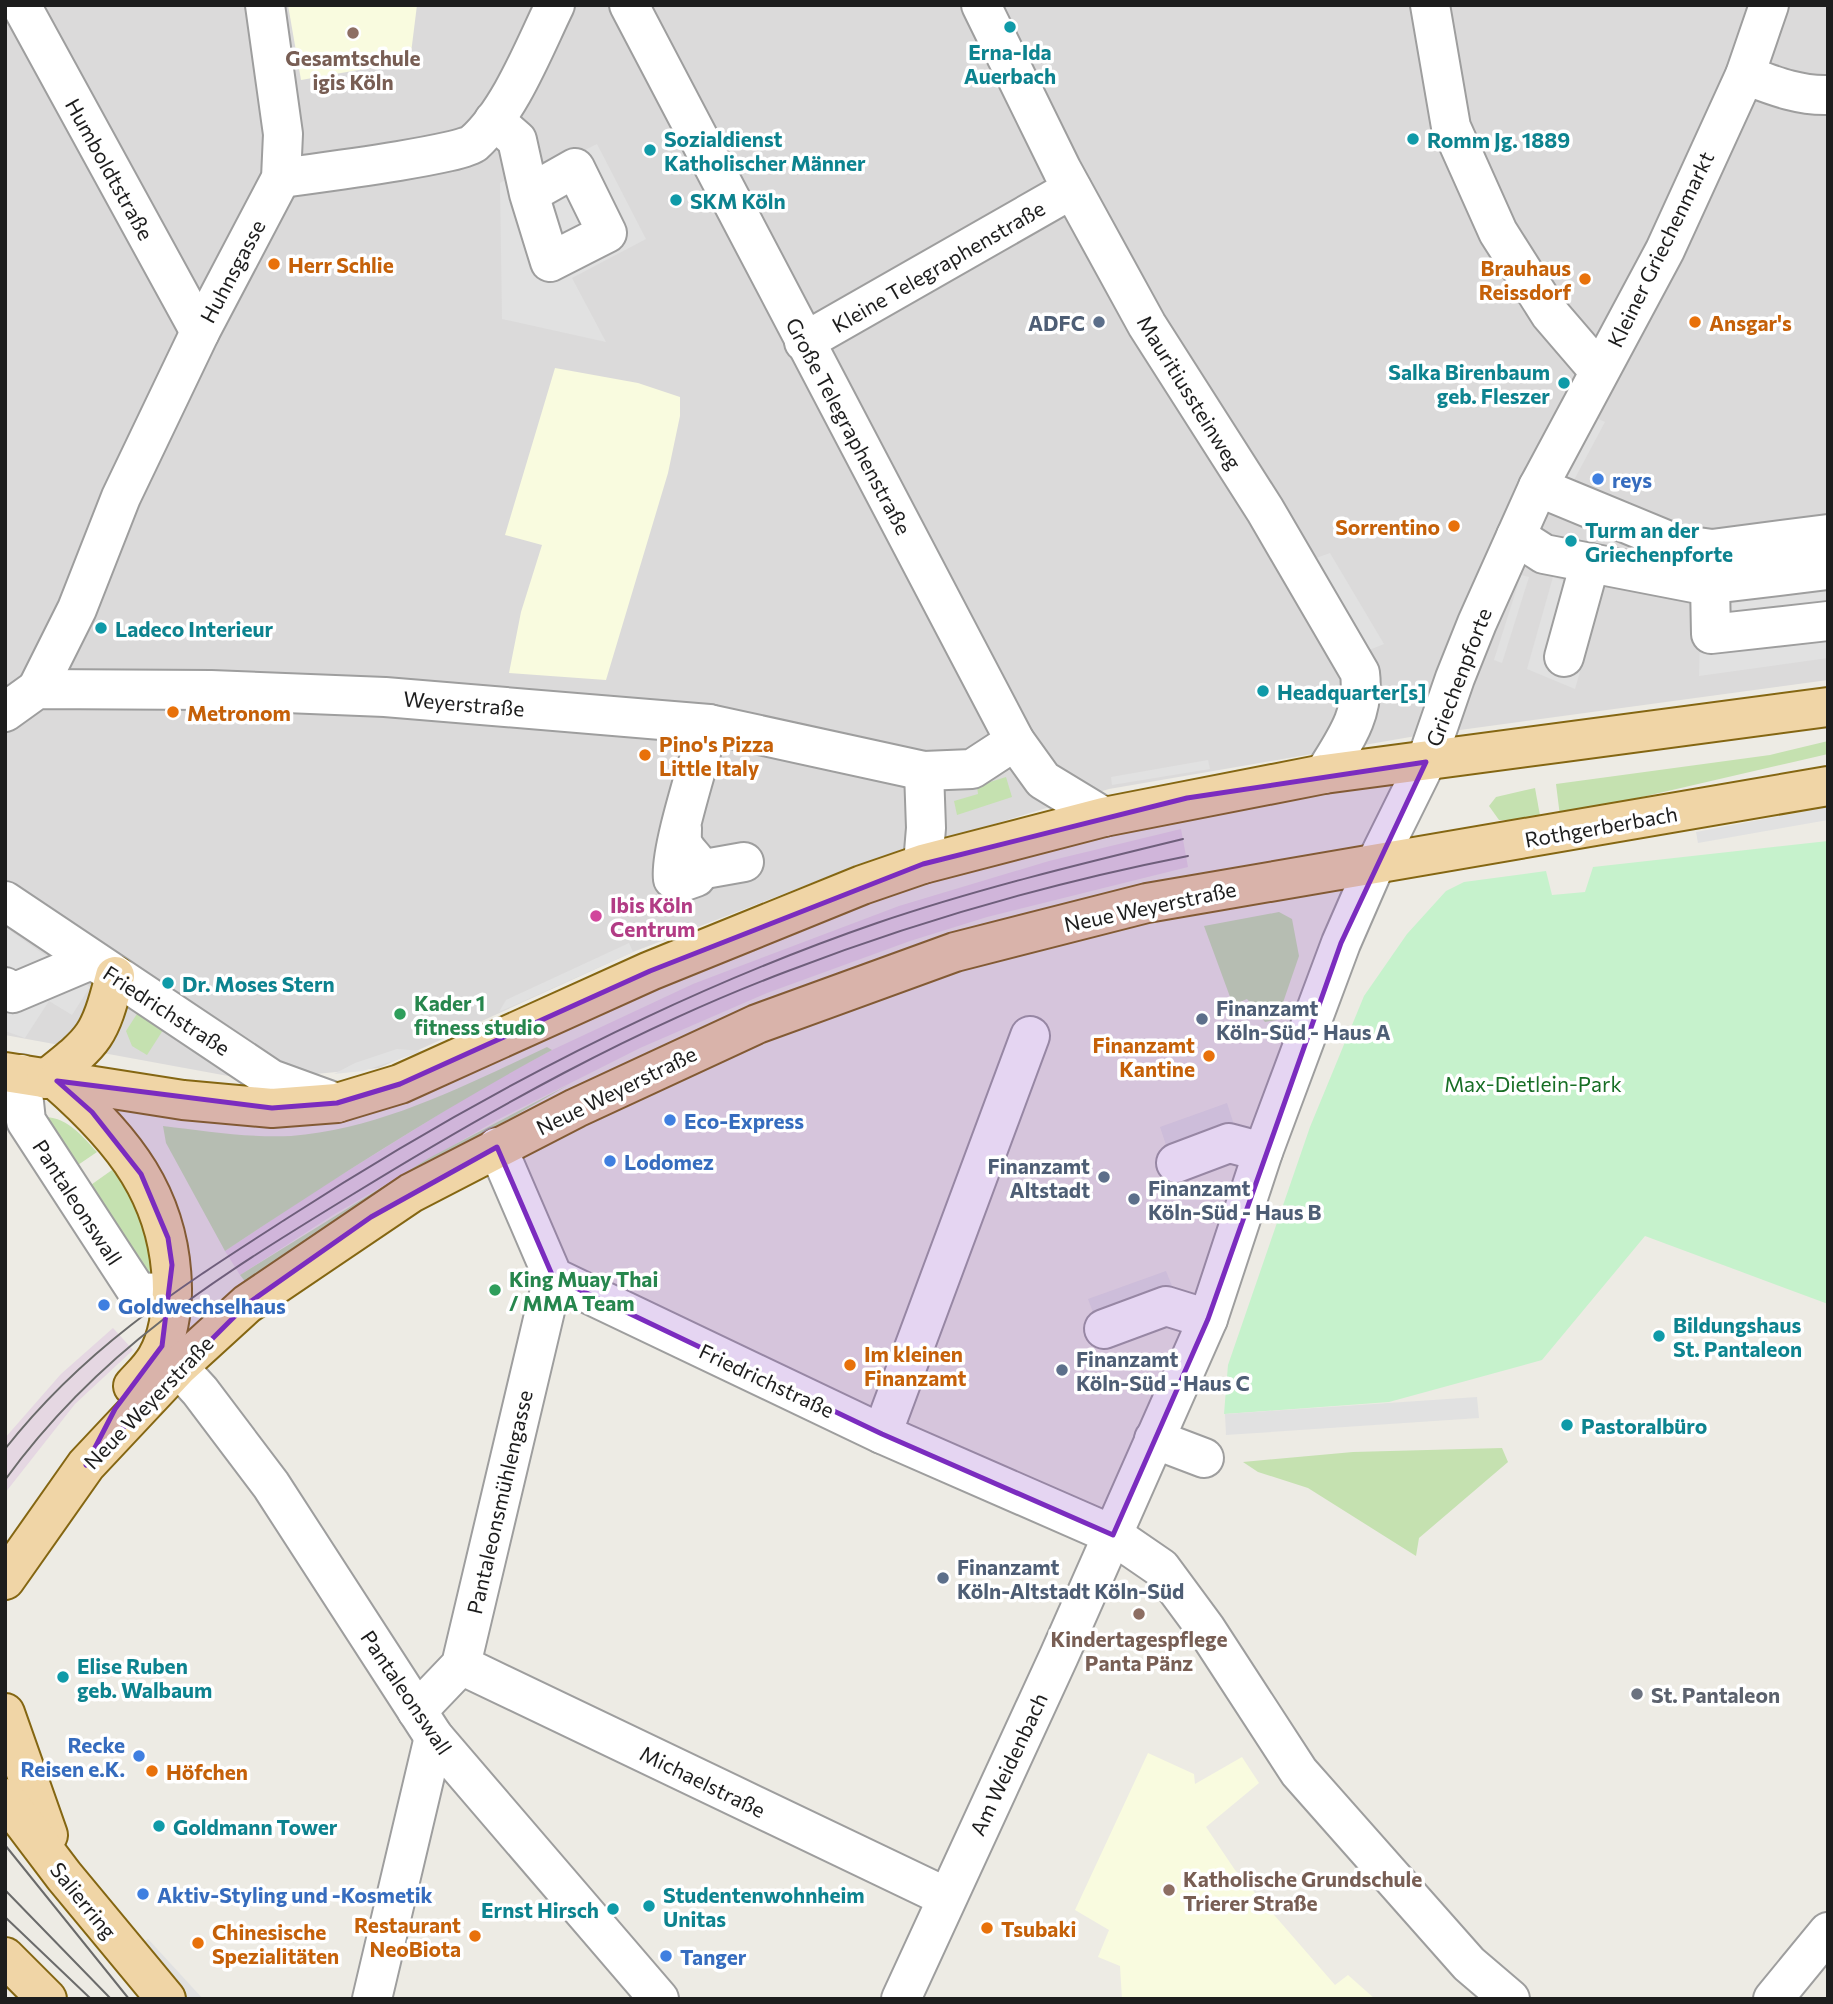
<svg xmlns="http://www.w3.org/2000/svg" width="1833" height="2004" font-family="Commissioner,sans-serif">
<rect width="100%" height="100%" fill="#edebe4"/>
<path fill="#dbdada" d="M5,5h1823v675l-412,56 -307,53 -253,77 -223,86 -254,116 -129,12 -245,-45z"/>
<g fill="#e5d7e2">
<path d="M1181,829l7,38 -201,50 -77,24 -143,52 -127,55 -143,72 -164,95 -93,60 -15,-24 92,-61 166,-103 69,-37 141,-66 206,-78 150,-45z"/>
<path d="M113,1328l20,22 -58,54 -70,89v-55l56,-64z"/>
</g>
<g fill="#f9fbdf">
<path d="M288,5h129l-7,56 -109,19z"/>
<path d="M555,368l83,15 42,14v19l-12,57 -62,207 -97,-7 12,-61 21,-67 -37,-10z"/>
<path d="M1148,1753l46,21 1,10 47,-27 17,26 -53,44 29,43 100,115 13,-10 27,24h-253l-2,-33 -22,-9 11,-27 -34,-20z"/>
</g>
<g fill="#c5e1b0">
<path d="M1828,741v13l-268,62 -4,-32 214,-29z"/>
<path d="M1006,777l6,20 -55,18 -3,-14 24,-7 -1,-8z"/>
<path d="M1535,788l6,33 -42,-1 -10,-14 7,-9z"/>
<path d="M1279,912l13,7 7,37 -22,64 -12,2 -18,-23 -14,6 -29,-79z"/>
<path d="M142,1006l25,18 -20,31 -15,-9 -6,-15z"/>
<path d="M547,1047l5,3c-113,61 -220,130 -327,201l-59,-108 -3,-17c42,5 85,12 128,10 90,-7 175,-51 256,-89z"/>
<path d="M568,1085l-190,110 -131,89 -7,-9 189,-117z"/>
<path d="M46,1117c22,1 37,20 51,35l-22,15 -30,-45z"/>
<path d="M112,1170c24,31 34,61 43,99l-7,14 -60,-96z"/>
<path d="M1502,1448l6,14 -89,76 -3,18 -108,-68 -50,-16 -15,-10 110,-10z"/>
</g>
<path fill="#c6f2cc" d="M1828,841v463l-183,-68 -103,124 -153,42 -165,12 4,-49 82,-238 54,-131 43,-62 39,-43 18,-9 82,-11 6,24 33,-3 8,-25z"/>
<g fill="#e1e1e1">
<path d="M597,144l49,95 -74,39 34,64 -104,-23 -2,-136 39,-22 5,9z"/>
<path d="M1596,418l9,4 -31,58 -9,-4z"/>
<path d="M1330,553l54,91 -20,8 -56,-91z"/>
<path d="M1521,575l8,2 -27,86 -8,-3z"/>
<path d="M1553,577l49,18 -27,94 -48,-20z"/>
<path d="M1828,580v78l-129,18 2,-81z"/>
<path d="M1208,760l2,9 -98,16 -1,-8z"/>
<path d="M1828,807v13l-130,23 -2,-11z"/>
<path d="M5,927l85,60 -18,28 -23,-14 -24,37 -20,-7z"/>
<path d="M629,943l4,9 -134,60 7,-12z"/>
<path d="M397,1049l26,2 -60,20 -29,3 21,-11z"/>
<path d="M1227,1103l8,25 -67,23 -8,-24z"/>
<path d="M1166,1271l8,20 -78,29 -8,-21z"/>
<path d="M1477,1397l2,21 -253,17 -1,-21z"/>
<path d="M148,1939l55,60h-15l-48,-53z"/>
</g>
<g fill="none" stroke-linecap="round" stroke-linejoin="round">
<defs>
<g id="minor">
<path d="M21,5l179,327"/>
<path d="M629,5l386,736 28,39 61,37"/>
<path d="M981,5l81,165 85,155 118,185 95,163c5,41 -15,67 -36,101"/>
<path d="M1430,5l21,122 47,105 52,82 49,57"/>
<path d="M1745,75c27,10 53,21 83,20"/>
<path d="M494,120l23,20 12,54 21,68 57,-29 -32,-65 -46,26"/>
<path d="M281,178c28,-4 179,-23 193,-35 36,-32 60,-95 81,-138"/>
<path d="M804,342l268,-153"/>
<path d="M1538,487l138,57 36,5 116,-15"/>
<path d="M1516,536l28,18 160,31 124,-15"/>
<path d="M1710,584l1,50 117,-13"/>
<path d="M1564,657l26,-94"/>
<path d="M37,689l40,-80 44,-112 79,-165 81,-154 2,-44 -18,-129"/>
<path d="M5,712l32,-23 174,1 174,7 324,27 215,47 48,-2 43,-28"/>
<path d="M682,828c0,6 -1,13 2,18 6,12 19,15 12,31l-17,6 -6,-4c-4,-28 28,-122 36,-155"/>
<path d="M923,864l3,-36 -2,-57"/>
<path d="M699,870l45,-8"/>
<path d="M5,901l266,178 66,24"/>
<path d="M5,987l8,6 78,-33"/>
<path d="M21,1074l5,47 112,172 34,-1"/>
<path d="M497,1147l56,130 329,157 231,101 48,33 45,61 93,143 170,192 41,35"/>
<path d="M1176,1163l53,-20 34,9"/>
<path d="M1104,1329l62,-23 42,13"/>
<path d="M178,1367l22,24 71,94 163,252 225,262"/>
<path d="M882,1434l148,-398"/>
<path d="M1154,1439l50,19"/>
<path d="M461,1665l485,232"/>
<path d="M417,1711l44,-46 92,-388"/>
<path d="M372,1999l62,-262"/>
<path d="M901,1999l158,-343 149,-337 55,-167 78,-209 34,-78 51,-103 29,-84 22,-55 61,-136 127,-237 80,-175 24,-70"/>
<path d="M1773,1999l55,-67"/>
</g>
<g id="major">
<path d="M5,1072l178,28 89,8 65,-5 63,-19 250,-113 212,-86 61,-21 181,-47 220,-43 504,-67"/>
<path d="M46,1079c49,-39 53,-41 69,-103"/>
<path d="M57,1081c66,58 114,116 115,208 0,22 -4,49 -15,68 -6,11 -16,20 -24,29"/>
<path d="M5,1580l81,-115 92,-98 69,-63 164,-111 165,-85 181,-84 198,-72 192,-49 681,-117"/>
<path d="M5,1713l43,122"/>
<path d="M5,1798l59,78 102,123"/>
<path d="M5,1957l42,42"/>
</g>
</defs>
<use href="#minor" stroke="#9e9e9e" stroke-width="42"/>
<use href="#major" stroke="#846612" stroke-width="42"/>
<use href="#minor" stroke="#fff" stroke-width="38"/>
<use href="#major" stroke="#f0d5a6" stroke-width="38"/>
<g stroke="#6b6b6b" stroke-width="2">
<path d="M5,1449c80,-102 174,-161 281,-230 186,-120 382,-224 591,-296 100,-34 203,-59 306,-84"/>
<path d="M5,1480c94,-130 211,-202 345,-284 140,-86 284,-167 438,-225 130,-50 263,-88 400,-115"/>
<path d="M5,1845l124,154"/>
<path d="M5,1890l106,109"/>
<path d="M5,1917l86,82"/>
</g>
</g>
<path fill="#7b2cbf" fill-opacity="0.2" stroke="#7b2cbf" stroke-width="5" stroke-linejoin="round" d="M1426,762l-85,181 -133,376 -95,216 -231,-101 -329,-157 -56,-130 -126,70 -124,87 -161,161 29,-56 47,-63 10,-81 -4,-27 -27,-64 -49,-62 -35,-31 215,27 65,-5 63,-19 250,-113 273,-107 264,-66z"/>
<g fill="#0f9aa8" stroke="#fff" stroke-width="2.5">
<circle cx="1010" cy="27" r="7"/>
<circle cx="1413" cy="139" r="7"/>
<circle cx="650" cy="150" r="7"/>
<circle cx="676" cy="200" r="7"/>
<circle cx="1564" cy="383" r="7"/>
<circle cx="1571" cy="541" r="7"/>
<circle cx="101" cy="628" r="7"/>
<circle cx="1263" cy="691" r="7"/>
<circle cx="168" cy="983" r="7"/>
<circle cx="1659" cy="1336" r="7"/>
<circle cx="1567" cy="1425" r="7"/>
<circle cx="63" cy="1677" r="7"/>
<circle cx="159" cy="1826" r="7"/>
<circle cx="649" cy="1906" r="7"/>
<circle cx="613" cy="1909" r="7"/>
</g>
<g fill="#8d6e63" stroke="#fff" stroke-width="2.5">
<circle cx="353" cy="33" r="7"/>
<circle cx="1139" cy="1614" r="7"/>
<circle cx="1169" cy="1890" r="7"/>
</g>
<g fill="#e8710a" stroke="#fff" stroke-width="2.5">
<circle cx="274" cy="264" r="7"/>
<circle cx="1585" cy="279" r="7"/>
<circle cx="1695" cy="322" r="7"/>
<circle cx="1454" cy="526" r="7"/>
<circle cx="173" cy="712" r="7"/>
<circle cx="645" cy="755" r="7"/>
<circle cx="1209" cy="1056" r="7"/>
<circle cx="850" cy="1365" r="7"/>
<circle cx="152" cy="1771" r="7"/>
<circle cx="987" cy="1928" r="7"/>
<circle cx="475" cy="1936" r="7"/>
<circle cx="198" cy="1943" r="7"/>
</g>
<g fill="#5c6f8a" stroke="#fff" stroke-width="2.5">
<circle cx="1099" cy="322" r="7"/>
<circle cx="1202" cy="1019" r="7"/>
<circle cx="1104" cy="1177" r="7"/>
<circle cx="1134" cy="1199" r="7"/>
<circle cx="1062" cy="1370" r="7"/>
<circle cx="943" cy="1578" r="7"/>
</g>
<g fill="#3f7fe0" stroke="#fff" stroke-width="2.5">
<circle cx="1598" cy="479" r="7"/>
<circle cx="670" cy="1120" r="7"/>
<circle cx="610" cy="1161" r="7"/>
<circle cx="104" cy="1305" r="7"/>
<circle cx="139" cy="1756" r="7"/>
<circle cx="143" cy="1894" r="7"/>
<circle cx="666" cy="1956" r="7"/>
</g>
<circle fill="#d1479c" stroke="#fff" stroke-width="2.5" cx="596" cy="916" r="7"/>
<g fill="#2e9e5b" stroke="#fff" stroke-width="2.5">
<circle cx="400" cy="1014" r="7"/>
<circle cx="495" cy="1290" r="7"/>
</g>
<circle fill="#6b7280" stroke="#fff" stroke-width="2.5" cx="1637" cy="1694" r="7"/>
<g text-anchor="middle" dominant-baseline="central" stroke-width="7" stroke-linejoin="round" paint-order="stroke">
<g font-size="21" font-weight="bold" fill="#0d838f" stroke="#fff" text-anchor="start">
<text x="1010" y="51" text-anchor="middle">Erna-Ida<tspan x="1010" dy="24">Auerbach</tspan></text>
<text x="664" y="138">Sozialdienst<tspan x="664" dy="24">Katholischer Männer</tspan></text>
<text x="1427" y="139">Romm Jg. 1889</text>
<text x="690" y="200">SKM Köln</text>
<text x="1550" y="371" text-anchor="end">Salka Birenbaum<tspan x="1550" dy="24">geb. Fleszer</tspan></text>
<text x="1585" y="529">Turm an der<tspan x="1585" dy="24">Griechenpforte</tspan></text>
<text x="115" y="628">Ladeco Interieur</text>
<text x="1277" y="691">Headquarter[s]</text>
<text x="182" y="983">Dr. Moses Stern</text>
<text x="1673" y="1324">Bildungshaus<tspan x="1673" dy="24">St. Pantaleon</tspan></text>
<text x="1581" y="1425">Pastoralbüro</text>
<text x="77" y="1665">Elise Ruben<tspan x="77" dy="24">geb. Walbaum</tspan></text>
<text x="173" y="1826">Goldmann Tower</text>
<text x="663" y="1894">Studentenwohnheim<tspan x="663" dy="24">Unitas</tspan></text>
<text x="599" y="1909" text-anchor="end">Ernst Hirsch</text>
</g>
<g font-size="21" font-weight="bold" fill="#785e54" stroke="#fff">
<text x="353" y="57">Gesamtschule<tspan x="353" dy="24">igis Köln</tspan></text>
<text x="1139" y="1638">Kindertagespflege<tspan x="1139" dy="24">Panta Pänz</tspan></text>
<text x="1183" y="1878" text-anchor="start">Katholische Grundschule<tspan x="1183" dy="24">Trierer Straße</tspan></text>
</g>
<g font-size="21" fill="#1d1d1d" stroke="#fff">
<text transform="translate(110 169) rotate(61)">Humboldtstraße</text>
<text transform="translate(1660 249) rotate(-64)">Kleiner Griechenmarkt</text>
<text transform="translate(938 266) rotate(-30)">Kleine Telegraphenstraße</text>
<text transform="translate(232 271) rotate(-62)">Huhnsgasse</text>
<text transform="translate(1190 392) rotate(58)">Mauritiussteinweg</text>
<text transform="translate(849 426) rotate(62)">Große Telegraphenstraße</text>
<text transform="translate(1458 677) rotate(-69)">Griechenpforte</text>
<text transform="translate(464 703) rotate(5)">Weyerstraße</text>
<text transform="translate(1601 826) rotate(-10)">Rothgerberbach</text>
<text transform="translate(1150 906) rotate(-12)">Neue Weyerstraße</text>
<text transform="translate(167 1010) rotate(33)">Friedrichstraße</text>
<text transform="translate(616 1090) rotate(-26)">Neue Weyerstraße</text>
<text transform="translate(78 1202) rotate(57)">Pantaleonswall</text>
<text transform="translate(767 1380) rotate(25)">Friedrichstraße</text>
<text transform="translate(148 1402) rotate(-46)">Neue Weyerstraße</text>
<text transform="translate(499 1502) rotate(-77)">Pantaleonsmühlengasse</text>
<text transform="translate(407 1692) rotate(56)">Pantaleonswall</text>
<text transform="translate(1008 1764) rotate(-65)">Am Weidenbach</text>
<text transform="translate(703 1781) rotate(26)">Michaelstraße</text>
<text transform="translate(84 1900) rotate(51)">Salierring</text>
</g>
<g font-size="21" font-weight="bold" fill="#c56008" stroke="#fff" text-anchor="start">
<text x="288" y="264">Herr Schlie</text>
<text x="1571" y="267" text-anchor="end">Brauhaus<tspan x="1571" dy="24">Reissdorf</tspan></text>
<text x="1709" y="322">Ansgar's</text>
<text x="1440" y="526" text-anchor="end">Sorrentino</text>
<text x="187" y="712">Metronom</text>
<text x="659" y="743">Pino's Pizza<tspan x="659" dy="24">Little Italy</tspan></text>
<text x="1195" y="1044" text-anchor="end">Finanzamt<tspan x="1195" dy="24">Kantine</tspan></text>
<text x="864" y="1353">Im kleinen<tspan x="864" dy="24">Finanzamt</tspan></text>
<text x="166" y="1771">Höfchen</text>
<text x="461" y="1924" text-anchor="end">Restaurant<tspan x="461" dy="24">NeoBiota</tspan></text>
<text x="1001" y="1928">Tsubaki</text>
<text x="212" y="1931">Chinesische<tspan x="212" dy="24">Spezialitäten</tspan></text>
</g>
<g font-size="21" font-weight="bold" fill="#4e5e75" stroke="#fff" text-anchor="start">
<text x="1085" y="322" text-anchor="end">ADFC</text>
<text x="1216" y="1007">Finanzamt<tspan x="1216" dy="24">Köln-Süd - Haus A</tspan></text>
<text x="1090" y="1165" text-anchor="end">Finanzamt<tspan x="1090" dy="24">Altstadt</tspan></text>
<text x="1148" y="1187">Finanzamt<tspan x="1148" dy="24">Köln-Süd - Haus B</tspan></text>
<text x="1076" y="1358">Finanzamt<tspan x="1076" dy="24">Köln-Süd - Haus C</tspan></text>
<text x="957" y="1566">Finanzamt<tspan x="957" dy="24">Köln-Altstadt Köln-Süd</tspan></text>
</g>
<g font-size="21" font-weight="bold" fill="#366cbe" stroke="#fff" text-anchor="start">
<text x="1612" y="479">reys</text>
<text x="684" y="1120">Eco-Express</text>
<text x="624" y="1161">Lodomez</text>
<text x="118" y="1305">Goldwechselhaus</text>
<text x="125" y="1744" text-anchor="end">Recke<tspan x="125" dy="24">Reisen e.K.</tspan></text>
<text x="157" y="1894">Aktiv-Styling und -Kosmetik</text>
<text x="680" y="1956">Tanger</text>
</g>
<g font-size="21" font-weight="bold" fill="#b23c85" stroke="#fff" text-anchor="start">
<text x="610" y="904">Ibis Köln<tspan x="610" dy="24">Centrum</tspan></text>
</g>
<g font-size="21" font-weight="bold" fill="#27864d" stroke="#fff" text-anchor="start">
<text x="414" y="1002">Kader 1<tspan x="414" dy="24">fitness studio</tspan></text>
<text x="509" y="1278">King Muay Thai<tspan x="509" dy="24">/ MMA Team</tspan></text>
</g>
<g font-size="21" fill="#186e25" stroke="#fff">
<text x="1533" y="1083">Max-Dietlein-Park</text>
</g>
<g font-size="21" font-weight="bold" fill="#5b616d" stroke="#fff" text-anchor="start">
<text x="1651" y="1694">St. Pantaleon</text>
</g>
</g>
<rect width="1833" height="2004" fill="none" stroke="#1d1d1d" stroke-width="14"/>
</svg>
